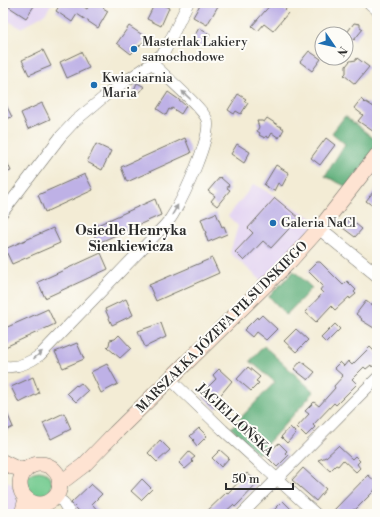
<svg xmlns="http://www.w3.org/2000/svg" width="380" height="517" font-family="'Libre Bodoni',serif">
<rect width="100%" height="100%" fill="#fdfcf7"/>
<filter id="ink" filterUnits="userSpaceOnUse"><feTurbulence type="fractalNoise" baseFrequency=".025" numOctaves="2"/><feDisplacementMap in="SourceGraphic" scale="8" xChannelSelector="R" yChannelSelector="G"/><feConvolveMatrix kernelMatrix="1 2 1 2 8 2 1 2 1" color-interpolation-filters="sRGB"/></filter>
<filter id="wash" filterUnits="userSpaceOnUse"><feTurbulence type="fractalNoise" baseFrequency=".012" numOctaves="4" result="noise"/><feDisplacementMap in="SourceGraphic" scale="16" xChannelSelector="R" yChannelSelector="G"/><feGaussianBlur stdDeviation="0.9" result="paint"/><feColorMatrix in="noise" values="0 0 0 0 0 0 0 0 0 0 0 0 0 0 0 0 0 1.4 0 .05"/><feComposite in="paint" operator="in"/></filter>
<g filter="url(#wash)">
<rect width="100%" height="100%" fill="#f3ecd5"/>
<g fill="#e3d3f2">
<path d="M3,3h49l-7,11 -24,14 -18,-10z"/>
<path d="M254,184l65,38 -57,59 -32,-28 8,-27 -10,-10z"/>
<path d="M3,480l9,4 7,17 -3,13h-13z"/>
</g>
<circle fill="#74cb90" stroke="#507b5e" cx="39" cy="484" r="13"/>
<g fill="#5faf7a" stroke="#456d52">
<path d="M345,116l32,25v6l-30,40 -22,-11 20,-32 -13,-11z"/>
<path d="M294,271l18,17 -26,27 -17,-19z"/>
<path d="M264,346l50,46 -56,62 -27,-26 44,-46 -25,-21z"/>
</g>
<g id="blocks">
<g fill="#beb1e6">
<path d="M3,3h33l-10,15z"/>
<path d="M61,3h17l9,6 3,-6h16l-3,5 5,3 -10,17 -21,-14 -5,8 -16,-11z"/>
<path d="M155,3h4l10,5 -8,18 -14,-7z"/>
<path d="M201,3h13l4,3 -11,19 -14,-8z"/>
<path d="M272,3h19l-6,7 3,3 -15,18 -9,-7 -6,7 -6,-5z"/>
<path d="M354,23l6,1v3l3,2 -9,11 -8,-6z"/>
<path d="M129,26l18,12 -16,16 -14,-11z"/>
<path d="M199,28l11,7 -8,12 -10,-7z"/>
<path d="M43,50l8,16 -22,9 -7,-15z"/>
<path d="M309,51l12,8 -9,12 -12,-9z"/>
<path d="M81,52l8,16 -22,10 -7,-16z"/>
<path d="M357,58l12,9 -14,17 -11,-9 2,-2v-7l4,-5 6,-1z"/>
<path d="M137,83l8,4 -15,12z"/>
<path d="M168,92l10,7 8,7 -5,8 -9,-6 -1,2 -2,-1 -3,6 -9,-6z"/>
<path d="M238,94l8,5 -2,2 4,2 -7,11 -5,-3 -2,3 -6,-4z"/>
<path d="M3,99l9,18 -9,3z"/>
<path d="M361,99l4,4 1,-1 11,7v25l-19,-13 5,-6 -9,-7z"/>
<path d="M42,103l8,16 -22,10 -7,-16z"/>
<path d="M267,118l17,11 -5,9 -7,-5 -3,5 -3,-2 -1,2 -6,-3 1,-2 -3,-2 2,-4 -2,-6h5l2,1z"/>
<path d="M185,138l6,15 -64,29 -6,-15z"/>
<path d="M326,138l9,7 -15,20 -9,-7z"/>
<path d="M96,144l15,7 -9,19 -15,-8z"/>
<path d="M237,144l13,8 -6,11 -13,-9z"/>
<path d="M3,153l8,18 -8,3z"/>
<path d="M276,165l13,8 -7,13 -4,-3 -4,8 -10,-6z"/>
<path d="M85,174l8,16 -48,22 -7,-17z"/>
<path d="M220,177l9,8 -2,3 3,2 -13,16 -6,-5 4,-5 -7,-5z"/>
<path d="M377,187v22l-11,-8z"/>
<path d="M275,198l24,20 -28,30 -8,-7 -19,20 -9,-9 18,-19 -5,-5z"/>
<path d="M155,199l6,16 -63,28 -7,-15z"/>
<path d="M216,213l6,14 2,-1 3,8 -19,8 -3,-9h1l-5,-14z"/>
<path d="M350,219l12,10 -7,8 -12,-9z"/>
<path d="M53,228l7,15 -48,21 -7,-15z"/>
<path d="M101,253l7,16 -63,29 -7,-16z"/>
<path d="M212,258l7,15 -63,28 -7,-16z"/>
<path d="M317,262h3l23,23 4,-4 9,9 -2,2 2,2 -6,5 -1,-2 -14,13 -4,-4 -15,16 -11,-10 18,-19 -3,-3 3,-4 -15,-15z"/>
<path d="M126,299l7,16 -21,10 -7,-16z"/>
<path d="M366,301l5,4 6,-2v21l-3,4 -13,-8 1,-1 -6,-5z"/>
<path d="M48,309l7,15 -52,24v-19z"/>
<path d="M262,315l15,14 -11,11 -10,-8 -4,5 -8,-7 13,-13 1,2z"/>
<path d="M161,323l5,14 -21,10 -7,-16z"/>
<path d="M335,324l5,5 -14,14 -5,-5z"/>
<path d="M296,329l12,11 -12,12 -12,-11z"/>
<path d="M119,335l12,13 -11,10 -13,-11 2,-2 1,-5 5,-1z"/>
<path d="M77,343l7,16 -21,9 -8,-16z"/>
<path d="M370,347l7,7v8l-5,5 -1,-2 -5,4 -2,-2 -12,12 5,5 -21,21 -2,-2 -21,22 2,2 -9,9 -9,-9 12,-13 -4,-3 9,-9 5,4 16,-18 -1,-2 9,-10 -9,-8 6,-6 4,4 4,-5 4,4z"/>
<path d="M301,361l14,11 -7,8 -14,-11z"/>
<path d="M107,364l11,20 -17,9 -10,-21z"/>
<path d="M248,367l12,10 -4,4 3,2 -8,8 -14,-12z"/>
<path d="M219,369l13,12 -14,17 4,4 -6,7 -14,-13 5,-4 -2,-2 11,-11 -3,-4z"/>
<path d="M33,377l6,16 -20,10 -8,-16z"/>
<path d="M81,383l7,8 -12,11 -9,-9 9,-8 1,1z"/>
<path d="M3,404l10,23 -10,5z"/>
<path d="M64,413l7,16 -20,10 -8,-16z"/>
<path d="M290,427l6,6 -9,10 -6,-6z"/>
<path d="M199,428l8,8 -10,10 -4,-5 1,-1 -4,-4z"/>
<path d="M160,440l10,10 -13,12 -9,-9z"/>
<path d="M279,443l8,8 -2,2 3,3 -11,11 -12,-12z"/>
<path d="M338,446l14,13 3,-3 5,5 -3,3 3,4 -4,4 -13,-12 -5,6 -2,-1 -6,6 -12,-11 8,-3z"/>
<path d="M220,450l9,8 -8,9 -9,-9z"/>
<path d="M189,452l6,5 -4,3 2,2 -8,7 -6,-6z"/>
<path d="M303,468l23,21 -10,12 -24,-21z"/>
<path d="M247,473l11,10 -19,20 -4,4 -2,-2 -10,9h-19l23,-22 1,1z"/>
<path d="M368,475l9,8v3l-3,5 -19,19 -1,-1 -4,5h-12l-4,-4z"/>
<path d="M142,479l10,10 -11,11 -10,-9z"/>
<path d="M91,484l11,10 -10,10 9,10h-19l-11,-11z"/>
<path d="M283,501l13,13h-26z"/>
</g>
</g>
</g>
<g filter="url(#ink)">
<use href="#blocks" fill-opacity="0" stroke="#716f66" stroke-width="1"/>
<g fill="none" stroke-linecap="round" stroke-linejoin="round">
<defs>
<g id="minor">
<path d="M369,3l8,7"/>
<path d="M3,212l58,-76 14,-15 35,-29 42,-29 13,-12 23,-48"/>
<path d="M3,366c14,3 26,-3 37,-11l124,-129c4,-4 8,-9 11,-15 9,-15 37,-75 32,-91 -3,-11 -44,-46 -55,-57"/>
<path d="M170,379l53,51 93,84"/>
<path d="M63,502l7,12"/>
<path d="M242,514l135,-136"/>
</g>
<path id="tertiary" d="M319,228l58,47"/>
<g id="secondary">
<path d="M3,462l10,5 12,3"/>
<circle cx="40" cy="484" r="20"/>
<path d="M59,484l25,-19 31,-32 175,-172 34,-38 53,-68"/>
<path d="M22,514l4,-15"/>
</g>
</defs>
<use href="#minor" stroke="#716f66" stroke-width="12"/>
<use href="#tertiary" stroke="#716f66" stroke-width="14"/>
<use href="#secondary" stroke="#716f66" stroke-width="16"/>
<use href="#minor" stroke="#fff" stroke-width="11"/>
<use href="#tertiary" stroke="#fff" stroke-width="13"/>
<use href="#secondary" stroke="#fee3d2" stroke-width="15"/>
</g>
<defs><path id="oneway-solid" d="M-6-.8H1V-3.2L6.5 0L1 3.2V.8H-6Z"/></defs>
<g fill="#a0a0a0">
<use href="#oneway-solid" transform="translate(186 95) rotate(-137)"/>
<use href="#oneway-solid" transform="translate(175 210) rotate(-60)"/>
<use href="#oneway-solid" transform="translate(38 355) rotate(-40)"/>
</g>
</g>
<g fill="#1f6fb2" stroke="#fdfcf7" stroke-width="1.5">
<circle cx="134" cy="49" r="4"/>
<circle cx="94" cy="85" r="4"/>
<circle cx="273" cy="223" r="4"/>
</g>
<g text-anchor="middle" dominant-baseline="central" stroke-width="4" stroke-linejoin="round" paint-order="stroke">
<g font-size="13" fill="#2b2b2b" stroke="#fdfcf7" text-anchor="start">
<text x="142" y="42">Masterlak Lakiery<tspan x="142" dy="15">samochodowe</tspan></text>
<text x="102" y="78">Kwiaciarnia<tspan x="102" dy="15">Maria</tspan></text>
<text x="281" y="223">Galeria NaCl</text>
</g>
<g font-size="13" fill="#2b2b2b" stroke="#fdfcf7">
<text transform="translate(222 327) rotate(-45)">MARSZAŁKA JÓZEFA PIŁSUDSKIEGO</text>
<text transform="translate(235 420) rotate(43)">JAGIELLOŃSKA</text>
</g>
<g font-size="14" font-weight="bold" fill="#2b2b2b" stroke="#fdfcf7">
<text x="131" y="231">Osiedle Henryka<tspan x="131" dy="16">Sienkiewicza</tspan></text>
</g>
</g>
<rect width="380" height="517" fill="none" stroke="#fdfcf7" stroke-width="16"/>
<g transform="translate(334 46) rotate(124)"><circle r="19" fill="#fdfcf7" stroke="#a9a8a5"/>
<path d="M0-3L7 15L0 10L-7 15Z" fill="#1f6fb2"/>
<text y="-6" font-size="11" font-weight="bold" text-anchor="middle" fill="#2b2b2b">N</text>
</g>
<path d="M226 483v6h67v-6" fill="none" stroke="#2b2b2b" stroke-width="2"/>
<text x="232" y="483" font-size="12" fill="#2b2b2b" stroke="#fdfcf7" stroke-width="3" paint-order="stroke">50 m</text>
</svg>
